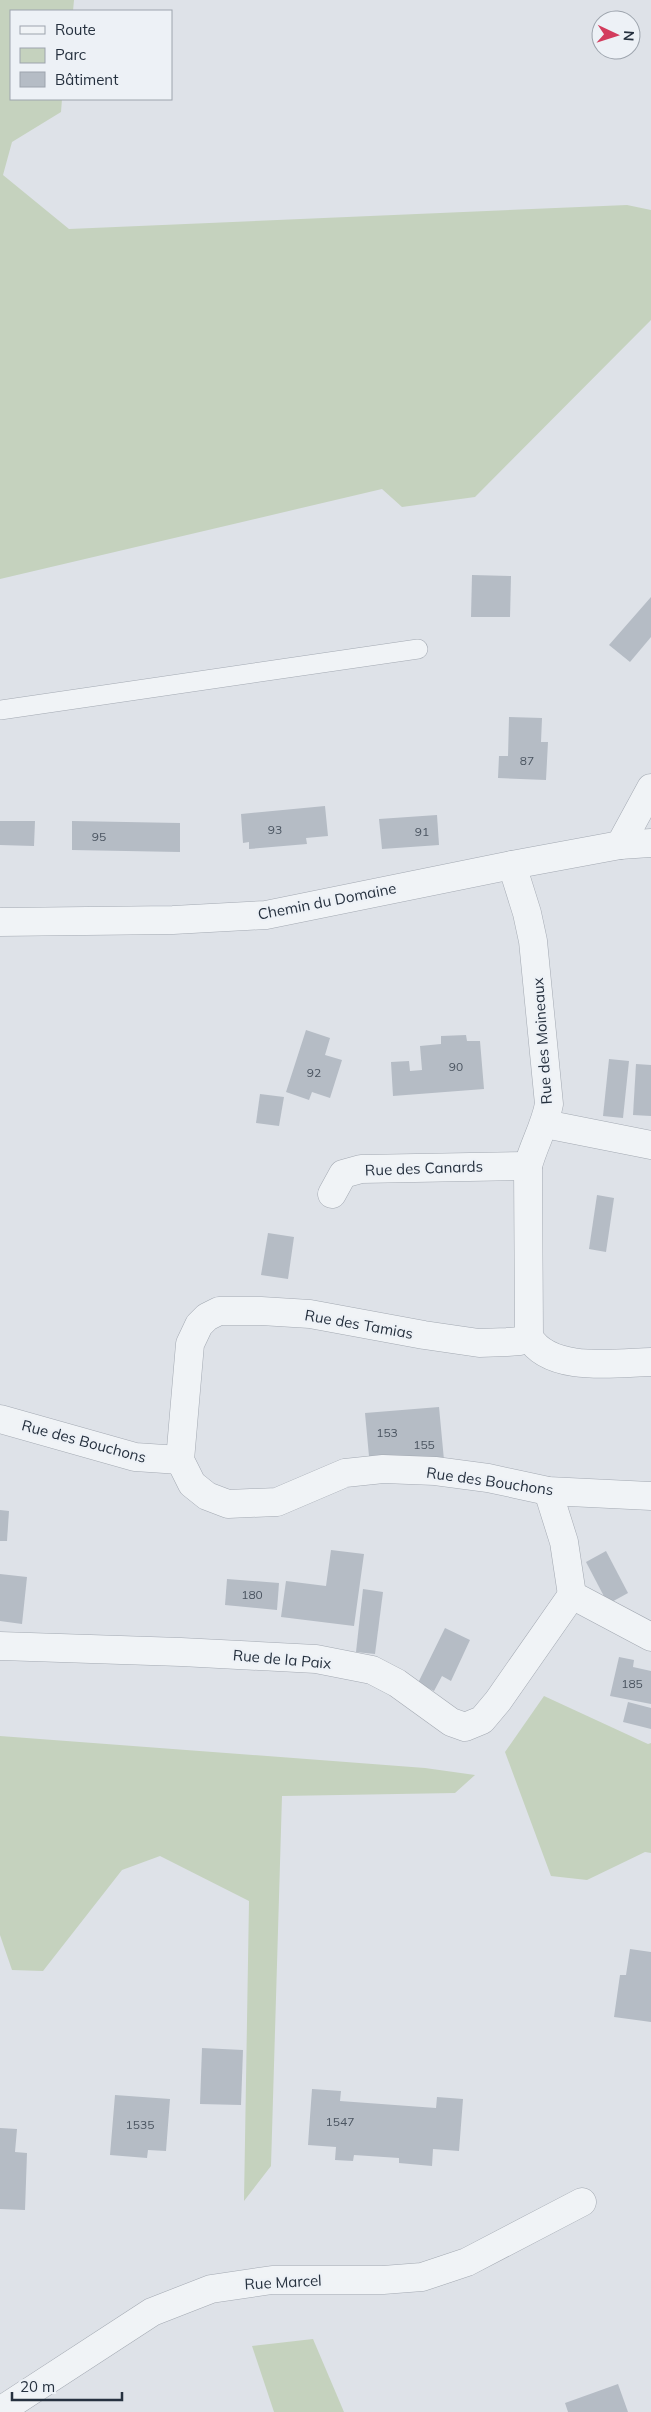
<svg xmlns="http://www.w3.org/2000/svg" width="651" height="2412" font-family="Mulish,sans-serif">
<rect width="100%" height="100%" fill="#dee2e8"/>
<g fill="#c5d2be">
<path d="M0,0h74l-1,11h-62v88h51l-1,13 -49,30 -9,33 66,54 558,-24 24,5v110l-176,177 -73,10 -20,-18 -382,90z"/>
<path d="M544,1696l104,48 3,-1v110l-6,-1 -58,28 -36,-4 -46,-124z"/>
<path d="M0,1736l425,32 50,7 -20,18 -173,3 -11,370 -27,35 5,-300 -89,-45 -38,14 -79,101 -31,-1 -12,-35z"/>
<path d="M313,2339l31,73h-70l-22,-66z"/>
</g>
<g fill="#b5bcc5">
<path d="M472,575l39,1 -1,41h-39z"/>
<path d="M651,597v40l-21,25 -21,-17z"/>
<path d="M509,717l33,1 -1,24h7l-2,38 -48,-2 1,-22h9z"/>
<path d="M325,806l3,30 -22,2 1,6 -58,5v-7l-6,1 -2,-29z"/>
<path d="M437,815l2,30 -57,4 -3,-30z"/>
<path d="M0,821h35l-1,25 -34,-1z"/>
<path d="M72,821l108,2v29l-108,-2z"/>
<path d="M306,1030l24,8 -5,17 17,5 -12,38 -18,-6 -3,8 -23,-8z"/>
<path d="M466,1035l1,6h13l4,48 -91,7 -2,-34 18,-1 1,10 12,-1 -2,-24 21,-2v-8z"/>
<path d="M609,1059l20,2 -6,57 -20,-2z"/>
<path d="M636,1064l15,1v51l-18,-1z"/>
<path d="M260,1094l24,3 -5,29 -23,-3z"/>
<path d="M597,1195l17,3 -8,54 -17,-3z"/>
<path d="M268,1233l26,4 -6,42 -27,-4z"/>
<path d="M439,1407l5,53 -74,7 -5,-54z"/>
<path d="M0,1510l9,1 -2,30h-7z"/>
<path d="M331,1550l33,4 -10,72 -73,-9 5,-36 40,5z"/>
<path d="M606,1551l22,42 -20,11 -22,-42z"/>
<path d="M0,1574l27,3 -5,47 -22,-3z"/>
<path d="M227,1579l52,4 -2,27 -52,-5z"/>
<path d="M363,1589l20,3 -8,62 -19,-2z"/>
<path d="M445,1628l25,12 -19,41 -9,-5 -8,15 -16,-8z"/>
<path d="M619,1657l15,3 -1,7 18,4v33l-41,-8z"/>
<path d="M628,1702l23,6v21l-28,-7z"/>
<path d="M630,1949l21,3v70l-37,-5 6,-42h6z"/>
<path d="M202,2048l41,2 -2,55 -41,-1z"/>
<path d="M312,2089l29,2 -1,10 96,7 1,-11 26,2 -4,52 -26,-2 -1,17 -33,-3v-5l-45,-3 -1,6 -18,-1 1,-13 -28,-2z"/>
<path d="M115,2095l55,4 -4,52 -18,-1 -1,8 -37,-3z"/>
<path d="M0,2128l17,1 -2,23 12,1 -2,57 -25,-1z"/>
<path d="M618,2384l10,28h-60l-3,-9z"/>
</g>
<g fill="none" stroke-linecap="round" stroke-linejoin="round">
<defs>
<path id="lane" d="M0,710l418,-61"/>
<g id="street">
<path d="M620,845l31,-57"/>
<path d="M512,865l15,48 6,28 16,163c-4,22 -15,40 -21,62l1,171c21,36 86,26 122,25"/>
<path d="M0,922l173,-2 93,-5 246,-50 108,-20 31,-2"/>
<path d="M545,1124l106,21"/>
<path d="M332,1194l11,-20 18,-5 167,-3"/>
<path d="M529,1337l-9,4 -13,1 -28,1 -55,-8 -114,-21 -49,-3h-42l-12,6 -8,8 -9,19 -10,116 12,24 15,12 21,8 49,-2 68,-29 38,-4 52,2 53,7 60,13 103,5"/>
<path d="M0,1419l135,38 45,3"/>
<path d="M548,1491l16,51 8,53"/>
<path d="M572,1595l79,42"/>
<path d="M0,1646l181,6 135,7 56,11 25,13 54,39 14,5 17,-7 16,-19 74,-106"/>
<path d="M0,2411l152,-99 59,-23 61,-9h111l39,-3 45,-15 115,-60"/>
</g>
</defs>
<use href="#lane" stroke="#a3a9b2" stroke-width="20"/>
<use href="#street" stroke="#a3a9b2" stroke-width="29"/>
<use href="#lane" stroke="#f0f3f6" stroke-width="19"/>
<use href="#street" stroke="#f0f3f6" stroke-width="28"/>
</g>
<g text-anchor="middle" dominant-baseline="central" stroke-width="4.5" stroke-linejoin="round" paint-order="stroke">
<g font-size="12" fill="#4a5460">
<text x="527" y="760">87</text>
<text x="275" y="829">93</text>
<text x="422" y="831">91</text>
<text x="99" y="836">95</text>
<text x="456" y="1066">90</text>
<text x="314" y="1072">92</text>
<text x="387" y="1432">153</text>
<text x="424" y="1444">155</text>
<text x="252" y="1594">180</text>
<text x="632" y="1683">185</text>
<text x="340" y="2121">1547</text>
<text x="140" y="2124">1535</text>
</g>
<g font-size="15" fill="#26313f" stroke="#edf1f6">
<text transform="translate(327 901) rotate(-11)">Chemin du Domaine</text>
<text transform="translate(542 1041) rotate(-94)">Rue des Moineaux</text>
<text transform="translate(424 1168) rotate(-2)">Rue des Canards</text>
<text transform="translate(359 1324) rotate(10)">Rue des Tamias</text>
<text transform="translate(84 1441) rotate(15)">Rue des Bouchons</text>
<text transform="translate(490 1481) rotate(8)">Rue des Bouchons</text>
<text transform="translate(282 1659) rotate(5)">Rue de la Paix</text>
<text transform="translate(283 2282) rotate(-3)">Rue Marcel</text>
</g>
</g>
<rect x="10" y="10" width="162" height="90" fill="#edf1f6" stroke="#9da4ad"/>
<rect x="20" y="26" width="25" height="8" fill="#f0f3f6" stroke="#9da4ad"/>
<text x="55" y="35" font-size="15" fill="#26313f">Route</text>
<rect x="20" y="48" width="25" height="15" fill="#c5d2be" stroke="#9da4ad"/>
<text x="55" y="60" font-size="15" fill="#26313f">Parc</text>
<rect x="20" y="72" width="25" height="15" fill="#b5bcc5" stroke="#9da4ad"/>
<text x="55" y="85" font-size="15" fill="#26313f">Bâtiment</text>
<g transform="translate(616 35) rotate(94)"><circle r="24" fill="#edf1f6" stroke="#9da4ad"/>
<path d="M0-4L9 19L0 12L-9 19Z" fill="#d33c5d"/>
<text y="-8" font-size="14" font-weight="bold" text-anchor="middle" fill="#26313f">N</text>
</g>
<path d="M12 2392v8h110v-8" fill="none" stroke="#26313f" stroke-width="2.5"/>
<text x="20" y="2392" font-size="15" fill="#26313f" stroke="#edf1f6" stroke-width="4" paint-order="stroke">20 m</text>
</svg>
